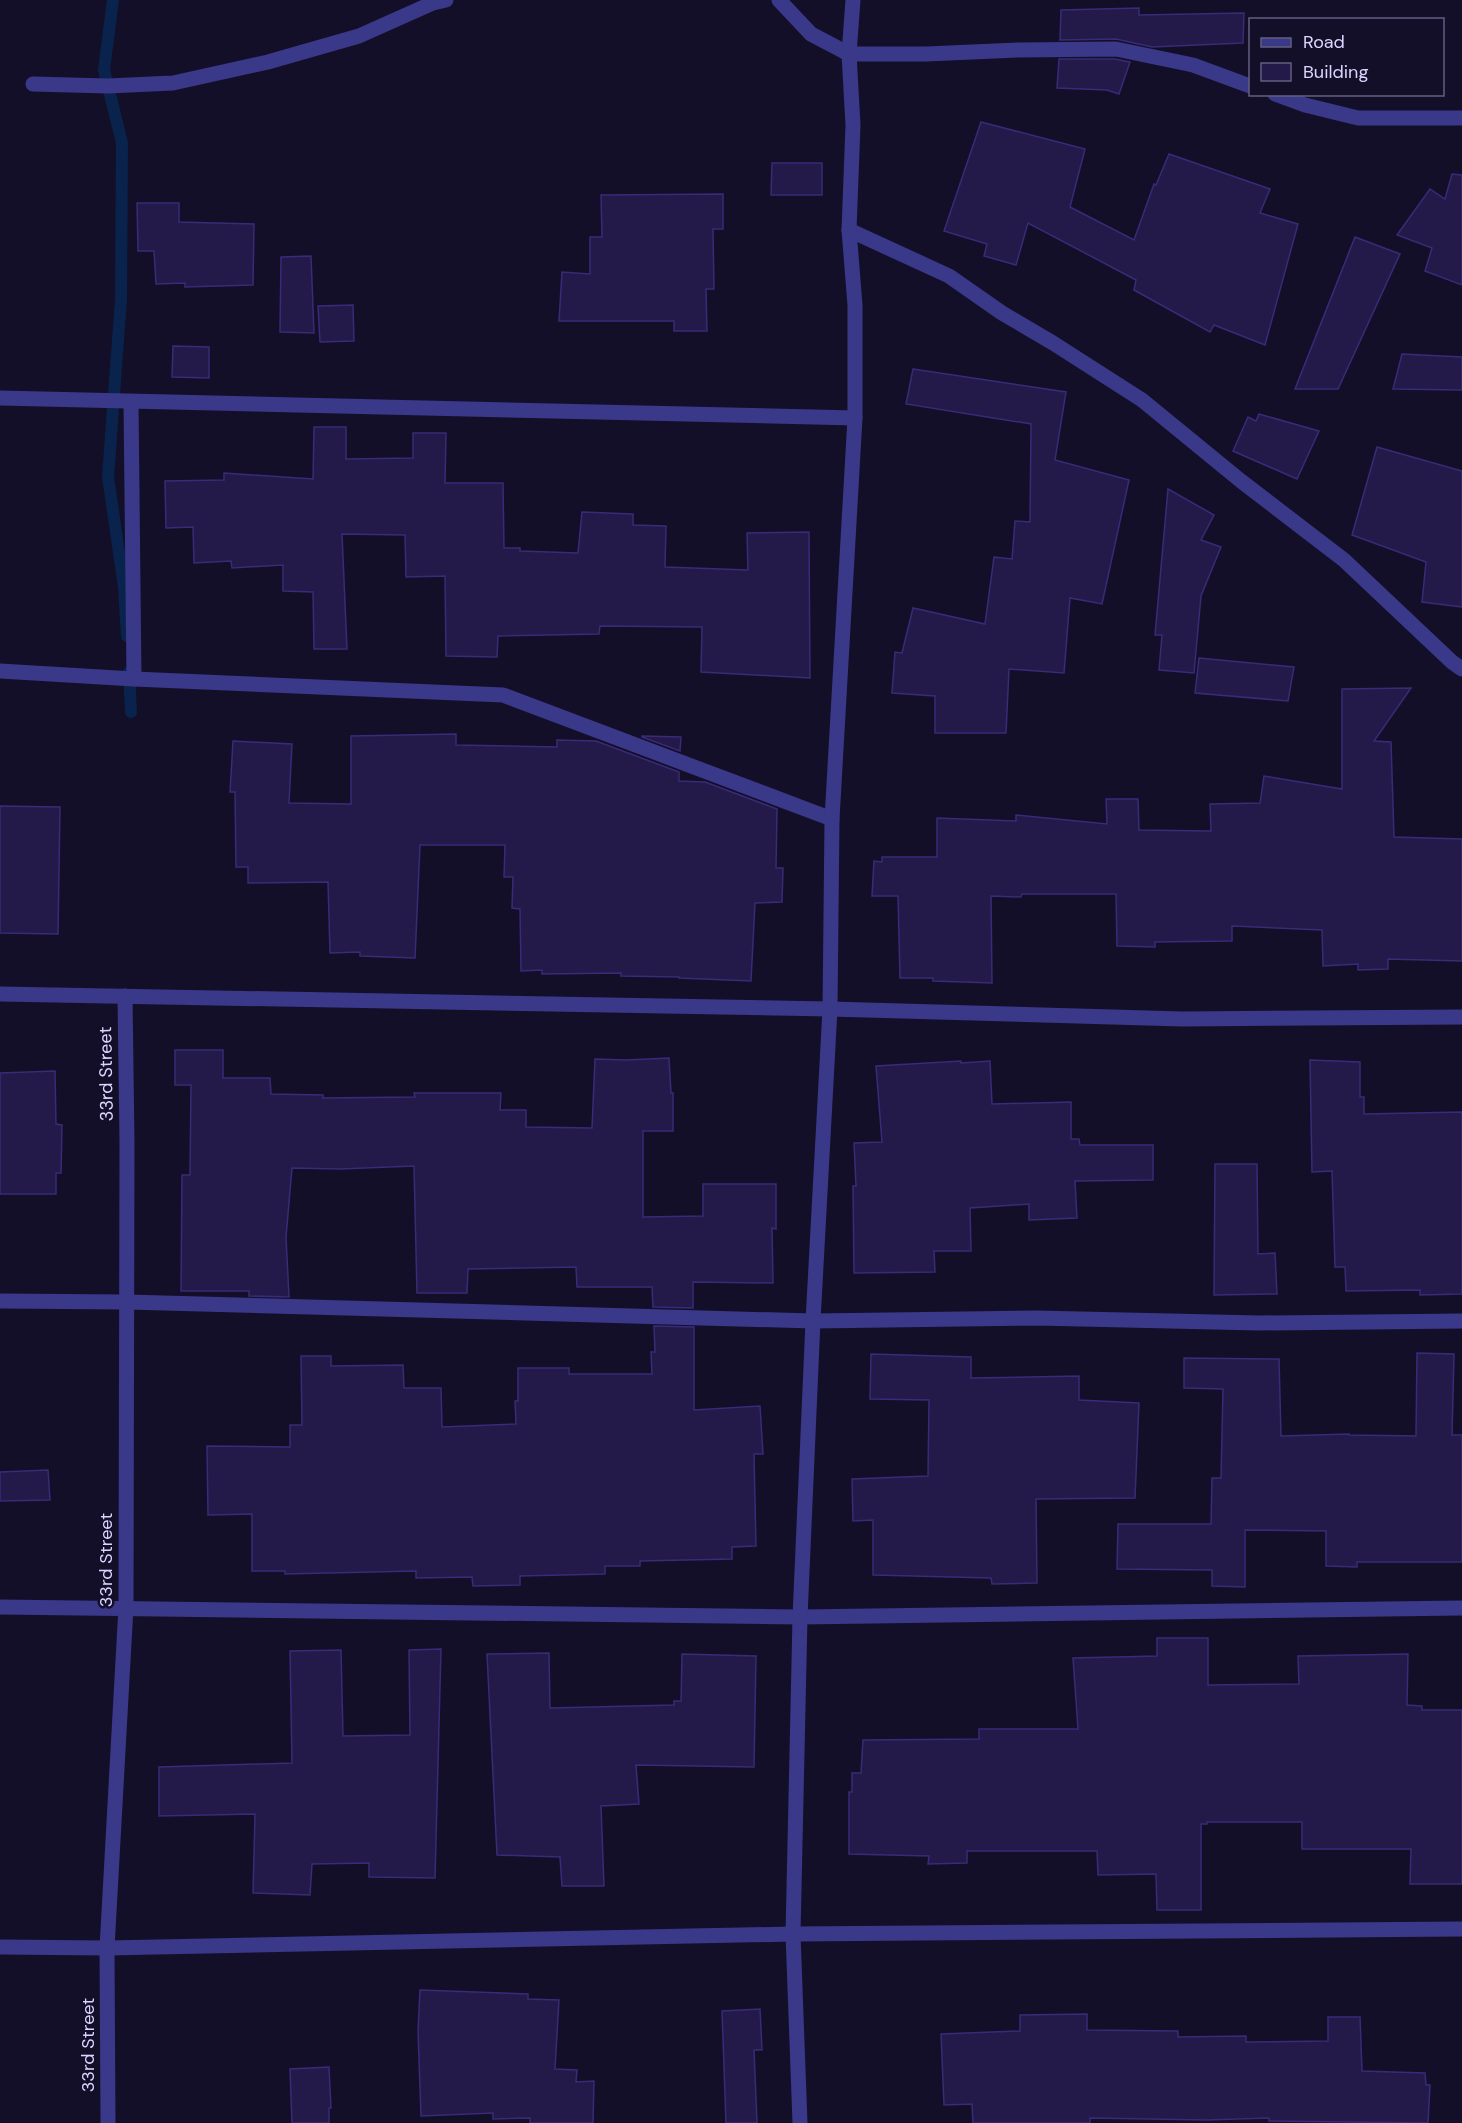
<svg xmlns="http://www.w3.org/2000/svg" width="1462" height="2123" font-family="'DM Sans',sans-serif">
<rect width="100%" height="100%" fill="#130f29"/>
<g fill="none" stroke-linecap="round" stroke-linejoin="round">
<g stroke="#0a234c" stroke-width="12">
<path d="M113,0l-9,70 18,73 -1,156 -13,178 16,110 3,49"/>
<path d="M129,672l2,40"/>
</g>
</g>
<g fill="#231a4a" stroke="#392b77" stroke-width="1.5">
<path d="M1139,8v7l105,-2 -1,30 -91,4 -36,-8 -56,1 1,-30z"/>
<path d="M1059,59h56l15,3 -11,32 -12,-4 -50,-2z"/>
<path d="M981,122l104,27 -15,58 64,33 20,-56 2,1 13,-31 101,35 -10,24 38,11 -33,121 -51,-20 -4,7 -76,-42 2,-10 -108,-57 -12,42 -32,-9 3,-12 -43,-13z"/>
<path d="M772,163h50v32h-51z"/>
<path d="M1452,174l10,1v110l-37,-14 7,-23 -35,-13 33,-46 15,10z"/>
<path d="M723,194v35h-10l1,60h-8l1,42h-33v-10h-115l3,-49 28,2v-37h12l-1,-42z"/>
<path d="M137,203h42v19l75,2 -1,61 -68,2v-4l-29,1 -2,-33h-16z"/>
<path d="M1355,237l45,17 -62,135h-43z"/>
<path d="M311,256l3,77 -34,-1 1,-75z"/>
<path d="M353,305l1,36 -34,1 -2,-36z"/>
<path d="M173,346l36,1v31l-37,-1z"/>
<path d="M1402,354l60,3v33l-69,-1z"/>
<path d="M913,369l153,23 -11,68 74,20 -27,124 -32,-6 -6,75 -55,-4 -3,64h-71v-37l-43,-3 3,-41 7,1 11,-45 72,16 9,-67 18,2 3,-38 15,1 1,-98 -125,-20z"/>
<path d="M1259,414l60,17 -22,48 -64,-28 15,-34 8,4z"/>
<path d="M314,427h32v32l67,-1v-25h33l-1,50h58l1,65h16v3l58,2 4,-41 51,2v11l33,1 -1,41 83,3 -1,-37 62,-1 1,146 -109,-6 1,-45 -102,-1 -1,8 -101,2 -1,21 -51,-1 -1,-80 -39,1 -1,-42 -63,-1 5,115h-33l-1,-57 -30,-1v-26l-51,3 -1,-7 -37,2 -1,-36 -27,1 -1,-47 59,-1v-7l89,6z"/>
<path d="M1377,447l85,24v136l-40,-5 4,-40 -74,-27z"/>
<path d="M1168,489l46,26 -13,25 20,7 -20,49 -7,77 -35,-3 3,-35h-7z"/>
<path d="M1199,658l95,9 -6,34 -93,-8z"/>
<path d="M1411,688l-37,53 17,1 3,95 68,2v122l-74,-2v10l-30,1v-6l-35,2 -1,-36 -90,-4v15l-77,1v5l-38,-1 -1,-52h-94l-1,3 -30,-1 1,87 -59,-2v-3h-33l-2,-82h-26l2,-35 8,1v-5h55v-39l79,3v-6l91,9 -1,-25h32l1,31 72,1 -1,-27 50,-1 4,-27 78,13v-100z"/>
<path d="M456,734v11l101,2v-7l39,1 83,31v9l26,1 72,27 -1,59h7l-1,34 -27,1 -4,78 -72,-3v-1l-58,-1v-3l-79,1v-4l-21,1 -1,-62 -8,-1 1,-31h-9l1,-32h-85l-5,113 -55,-2v-4l-30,1 -2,-71 -80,1v-16h-12l-1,-75h-5l3,-51 59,3 -3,59 62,1v-68z"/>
<path d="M642,736l39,1 -1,14 -38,-14z"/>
<path d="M0,806l60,1 -2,127 -58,-1z"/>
<path d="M175,1050h48v28h47l1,16 52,1v3l92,-1 -1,-4h87l-1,17h26v17l66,1 3,-69 31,1 43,-2 2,35h2v38h-30v86l60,-1v-32h73v45l-4,-1 1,55 -80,-1v26l-40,-1 -1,-20h-75l-1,-20 -108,2 -1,24h-50l-3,-127 -74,3 -48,-1 -6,69 3,60 -40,-1v-5h-68l1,-116h8l1,-90h-16z"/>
<path d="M1310,1060l50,2v35h4v17l98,-2v182l-42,1v-5l-74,1 -1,-24h-10l-3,-96 -20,1z"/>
<path d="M961,1061v2l29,-2 2,43 79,-2v37h8l1,6h73v35l-78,1 2,37 -48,2v-16l-59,4 1,43h-37l1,21 -81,1 -1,-87h3l-2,-43 28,-1 -6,-76z"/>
<path d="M55,1071l1,53 6,1 -1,48h-5v21h-56v-121z"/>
<path d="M1215,1164h42l1,90 17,-1 2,41 -63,1z"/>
<path d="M654,1326l40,1v83l66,-4 3,48h-9l2,92 -24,1v12l-92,2v5h-35v8l-85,2v9l-47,1 -1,-9 -56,1v-7l-131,3v-3h-33v-57l-44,1 -1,-69 83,1v-22h12l-1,-69h30v10l72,-1 1,23h37l1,39 74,-3 -1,-23h3v-33h51v6h83l-1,-22h4z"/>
<path d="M1417,1353l37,1 -2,81h10v127h-105v5l-31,-1v-35l-81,-1v57l-33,-1v-16l-95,-1 1,-45h93l1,-46h9l2,-89 -39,-1v-30l95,1 2,77 68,-2v1l67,1z"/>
<path d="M871,1354l100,3v21l108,-2v24l60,3 -4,95 -99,1 1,84 -45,1 -1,-6 -118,-3v-55l-20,1 -1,-42 76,-3 1,-76 -59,-1z"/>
<path d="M48,1470l2,30 -50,1v-29z"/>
<path d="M1157,1638h51v47l91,-1 -1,-28 110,-2 -1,51 15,1v4h40v174h-52l1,-35h-109v-27h-95v2h-6v86h-44l-1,-36 -58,1 -1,-24h-130v12l-39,1 1,-8 -80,-2v-62h3v-19h9l2,-33 116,-1v-10h99l-5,-71 84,-2z"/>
<path d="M441,1649l-6,229 -66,-1v-14l-57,1 -2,31 -57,-2 2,-79 -96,2v-49l133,-4 -2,-112 51,-1 2,86 67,-1 -1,-85z"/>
<path d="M549,1653l1,55 124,-3v-4h7l1,-47 74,2 -2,111 -118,-2 3,39 -38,2 3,80h-42l-2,-29 -63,-2 -10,-201z"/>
<path d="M420,1990l108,4v5l31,1 -4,69 22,1 -1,12 18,-1 -1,42h-63v-5l-37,1v-6l-72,3 -3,-85z"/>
<path d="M760,2009l2,41h-8l3,73h-31l-4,-112z"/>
<path d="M1087,2014v16l91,1v6l68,-1v6l82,-1v-24h32l2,54 63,2 1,12h4l-2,38 -159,-2v-3l-62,2 -117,-2v5h-117l-1,-19 -28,1 -3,-71 79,-3v-16z"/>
<path d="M329,2067l2,41h-2v15h-37l-2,-54z"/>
</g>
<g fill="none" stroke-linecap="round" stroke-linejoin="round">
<g stroke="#3a3889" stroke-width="15">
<path d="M779,0l32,34 38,20h77l92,-4 98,-1 77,16 57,21"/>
<path d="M33,84l75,2 65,-3 95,-21 91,-26 74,-33 13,-3"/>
<path d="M1275,94l30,11 53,13h104"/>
<path d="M849,230l100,46 53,37 51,30 89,57 99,81 103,79 108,102 10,7"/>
<path d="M0,398l855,20"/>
<path d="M131,402l3,277"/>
<path d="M0,671l134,8 369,16 329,124"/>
<path d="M0,994l830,15 352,10 280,-2"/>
<path d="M0,1301l127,1 686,19 223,-3 223,5 203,-2"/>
<path d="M0,1607l800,10 662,-9"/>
<path d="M0,1947l107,1 686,-14 669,-5"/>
<path d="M108,2123l-1,-175 19,-341 1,-464 -2,-147"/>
<path d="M800,2123l-7,-189 7,-317 13,-296 17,-312 2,-190 23,-401v-113l-6,-75 4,-105 -4,-71 4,-54"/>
</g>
</g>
<g text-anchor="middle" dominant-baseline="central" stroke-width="5" stroke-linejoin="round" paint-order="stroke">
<g font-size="18" fill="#dbd6ff" stroke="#130f29">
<text transform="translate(106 1074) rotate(-91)">33rd Street</text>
<text transform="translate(106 1560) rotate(-90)">33rd Street</text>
<text transform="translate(88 2045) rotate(-90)">33rd Street</text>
</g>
</g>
<rect x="1249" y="18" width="195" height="78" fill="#130f29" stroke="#635f7f" stroke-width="1.5"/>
<rect x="1261" y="38" width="30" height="9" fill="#3a3889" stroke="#635f7f" stroke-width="1.5"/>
<text x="1303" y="48" font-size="18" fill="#dbd6ff">Road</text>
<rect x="1261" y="63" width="30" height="18" fill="#231a4a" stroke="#635f7f" stroke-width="1.5"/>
<text x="1303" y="78" font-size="18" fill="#dbd6ff">Building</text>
</svg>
